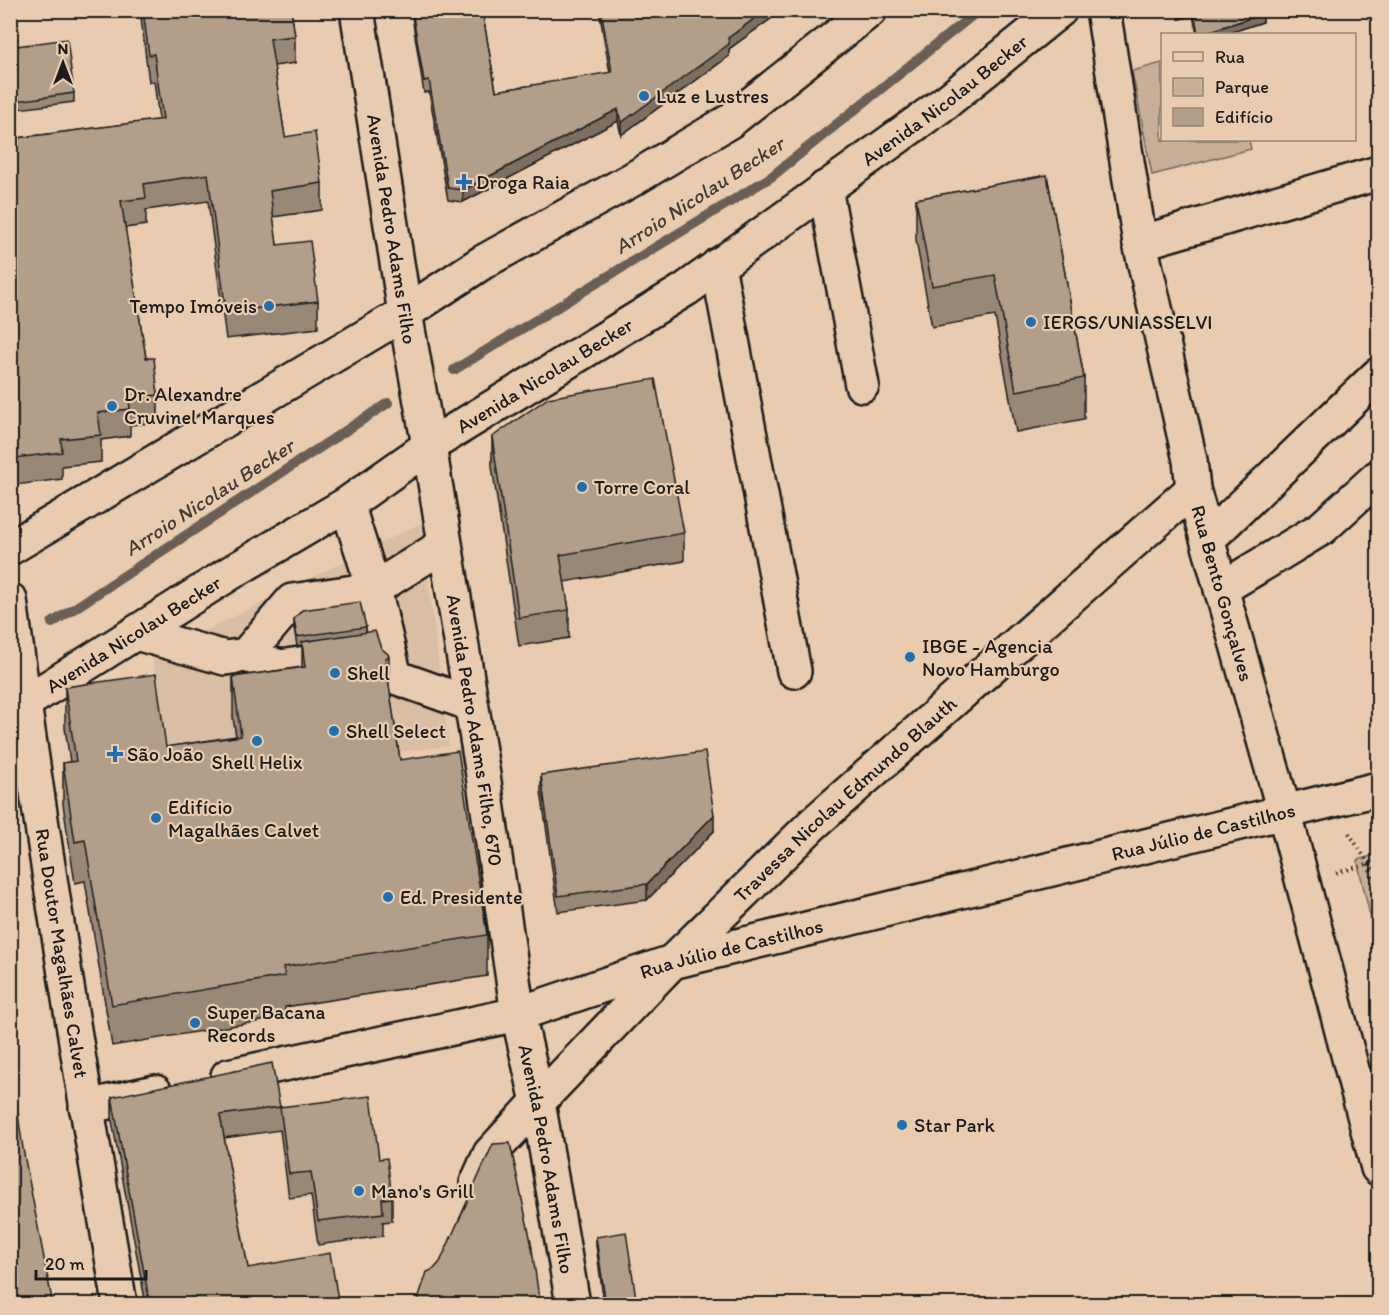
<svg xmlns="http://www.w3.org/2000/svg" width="1389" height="1315" font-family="Itim,sans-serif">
<rect width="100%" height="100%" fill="#e9ccaf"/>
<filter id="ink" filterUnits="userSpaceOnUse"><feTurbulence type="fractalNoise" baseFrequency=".0167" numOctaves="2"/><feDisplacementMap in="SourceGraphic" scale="12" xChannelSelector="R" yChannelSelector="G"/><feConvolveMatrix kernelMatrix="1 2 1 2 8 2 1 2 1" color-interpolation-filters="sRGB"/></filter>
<g filter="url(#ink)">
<path fill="#d9bea4" d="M421,523l28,223 -281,33 -15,-122z"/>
<g fill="#c7b097" stroke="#72665a" stroke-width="1.5">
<path d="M1162,63v77h87l2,9 -99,26 -20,-104z"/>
<path d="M1378,854v95l-21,-89z"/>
</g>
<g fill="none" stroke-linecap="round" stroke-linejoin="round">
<g stroke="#6a5f54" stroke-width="10">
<path d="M454,370l317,-193 208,-167"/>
<path d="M52,623l336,-220"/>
</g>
<defs>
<g id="minor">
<path d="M357,10l48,303"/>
<path d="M825,188l37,197"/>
<path d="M1140,243l238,-70"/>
<path d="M718,265l76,406"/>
<path d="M347,504l27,85 21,88 76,27"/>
<path d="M1208,539l170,-164"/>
<path d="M1221,589l101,-61 56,-51"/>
<path id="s1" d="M10,600c31,236 70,470 110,704"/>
<path d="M136,633l89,25 21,-3 46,-54 82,-12 70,-44"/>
<path d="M246,655l34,12 66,-10"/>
<path id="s2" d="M228,1076l290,-62 154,-52 706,-173"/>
<path d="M86,1107l69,-15"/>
<path id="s3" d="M477,1183l13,-29 48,-52 134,-140 142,-139 379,-334"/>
</g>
<g id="major">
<path id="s4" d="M1103,10l37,233 50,217 3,29 91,322 94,357"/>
<path id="s5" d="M405,313l24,133 54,329 35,239 20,88 35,202"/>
<path d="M10,548l395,-235 78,-51 150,-83 97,-58 140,-111"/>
<path id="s6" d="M10,712l222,-140 115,-68 82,-58 257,-157 260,-187 114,-92"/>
</g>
</defs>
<use href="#minor" stroke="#1c1c1c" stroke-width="38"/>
<use href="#major" stroke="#1c1c1c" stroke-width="38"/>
<g stroke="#1c1c1c" stroke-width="4" stroke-dasharray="1.5 4.5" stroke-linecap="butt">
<path d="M1349,833l19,30 10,11"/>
<path d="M1369,864l9,40"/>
<path d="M1336,873l42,-12"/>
</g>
<use href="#minor" stroke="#e9ccaf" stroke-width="33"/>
<use href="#major" stroke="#e9ccaf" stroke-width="33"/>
</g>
<g fill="#9a8876" stroke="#1c1c1c" stroke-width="1.5">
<path d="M140,10h151l4,26v27l-21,3 11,71 37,46v27l-49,7 4,28 41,56v27l-92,11 -18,-138 -62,9v15l-21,3 21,130 12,37v27l-28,3v11l-29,4v22l-39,4v13l-47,6 -4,-33 -1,-313 149,-19 -5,-39 -5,1z"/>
<path d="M411,10h71l14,81 114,-18 -11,-63h184l-54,39v7l-108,79 -3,-14 -155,81 -15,-2 -19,-108 -5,1z"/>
<path d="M1179,10h84v12l-37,12h-29l-4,-18 -14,3z"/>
<path d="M10,47l64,46v9l-64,8z"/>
<path d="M1047,175l37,203v41l-68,13 -21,-116 -63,11 -16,-87v-41z"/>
<path d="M492,437l192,96v28l-120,21 5,28v28l-50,8 -27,-180z"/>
<path d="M294,619l72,8v6l23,24v29l11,74 87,175v41l-202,31v10l-173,29 -27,-165 -10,2 -12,-79v-41l7,-1 -5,-34v-41l101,60 70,-11 -3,-18v-41l69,-10v-22l-5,1 -3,-18z"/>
<path d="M541,775l173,56 -67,69 -89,12 -17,-121z"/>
<path d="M112,1097l168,10 99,52 13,39v23l-9,1v14l-65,9 -7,-50 -22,3 -9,-68 -56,8 24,130 91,37h-193l-34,-184z"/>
<path d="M596,1237l41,68h-33l-8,-60z"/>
</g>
<g fill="#7d6f60" stroke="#1c1c1c" stroke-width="1.5">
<path d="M766,10h17l-54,39v7l-108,79v-12l107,-85z"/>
<path d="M1193,10v6l-14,3v-8z"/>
<path d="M1263,14v8l-37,12h-25z"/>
<path d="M618,109v12l-155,81v-12z"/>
<path d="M10,425h1l-1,27z"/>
<path d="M714,815v16l-67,69v-16z"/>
</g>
<g fill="#b39e89" stroke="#1c1c1c" stroke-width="1.5">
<path d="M143,10h148l4,26 -25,3 15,98 30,-5 7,51 -52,8 7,54 33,-4 8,60 -92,11 -18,-138 -64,10 2,14 -25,3 25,157h8l4,37 -29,3 1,11 -32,4 3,22 -40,4 1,13 -47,6 -5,-33v-286l153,-20 -9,-65 -5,1z"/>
<path d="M412,10h70l14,81 116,-19 -11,-62h165l-38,28 1,6 -108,79 -3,-14 -155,81 -15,-2 -19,-108 -5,1z"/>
<path d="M1194,10h69v4l-62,20h-3z"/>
<path d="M67,39l7,54 -64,9v-55z"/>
<path d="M1047,175l37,203 -68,13 -21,-116 -63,11 -16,-87z"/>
<path d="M655,379l29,154 -124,22 9,55 -50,8 -27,-181 56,-39z"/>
<path d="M360,602l6,25 -69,10 -3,-18 8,-9z"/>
<path d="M375,631l6,17 7,6 1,3 -4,1 15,102 58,-9 29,184 -204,32 2,9 -173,29 -27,-165 -10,2 -12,-79 13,-2 -11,-74 91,-13 10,73 75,-11 -8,-59 72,-10 -3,-25z"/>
<path d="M705,752l9,63 -67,69 -89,12 -17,-121z"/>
<path d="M10,1058l13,91 30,156h-43z"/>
<path d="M272,1063l8,44 -60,8 28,153 82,-15 9,52h-189l-38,-208z"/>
<path d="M371,1096l8,63 8,-1 5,40 -10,1 1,14 -65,8 -7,-49 -22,2 -9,-67z"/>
<path d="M510,1143l21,99 9,63h-124l11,-33 7,-3 6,-7 53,-118z"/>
<path d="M626,1232l11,73h-31l-10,-68z"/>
</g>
</g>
<g fill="#1f6fb2" stroke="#e9ccaf" stroke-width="2">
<circle cx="644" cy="96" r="6"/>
<path d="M461 173h6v6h6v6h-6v6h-6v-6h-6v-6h6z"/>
<circle cx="269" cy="306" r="6"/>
<circle cx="1031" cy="322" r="6"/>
<circle cx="112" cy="406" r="6"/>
<circle cx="582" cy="487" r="6"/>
<circle cx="910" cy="657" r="6"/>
<circle cx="335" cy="673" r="6"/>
<circle cx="334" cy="731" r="6"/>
<circle cx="257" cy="741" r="6"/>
<path d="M112 745h6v6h6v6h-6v6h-6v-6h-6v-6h6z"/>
<circle cx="156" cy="818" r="6"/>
<circle cx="388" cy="897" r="6"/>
<circle cx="195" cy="1023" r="6"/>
<circle cx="902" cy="1125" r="6"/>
<circle cx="359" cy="1191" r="6"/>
</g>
<g text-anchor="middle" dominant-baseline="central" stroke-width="4.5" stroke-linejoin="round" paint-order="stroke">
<g font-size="20" fill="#1c1c1c" stroke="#e9ccaf" text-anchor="start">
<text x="656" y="96">Luz e Lustres</text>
<text x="476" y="182">Droga Raia</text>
<text x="257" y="306" text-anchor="end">Tempo Imóveis</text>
<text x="1043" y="322">IERGS/UNIASSELVI</text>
<text x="124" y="394">Dr. Alexandre<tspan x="124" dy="23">Cruvinel Marques</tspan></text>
<text x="594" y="487">Torre Coral</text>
<text x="922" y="646">IBGE - Agencia<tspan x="922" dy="23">Novo Hamburgo</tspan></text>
<text x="347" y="673">Shell</text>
<text x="346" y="731">Shell Select</text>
<text x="127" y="754">São João</text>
<text x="257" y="762" text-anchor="middle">Shell Helix</text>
<text x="168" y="807">Edifício<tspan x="168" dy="23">Magalhães Calvet</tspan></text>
<text x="400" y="897">Ed. Presidente</text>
<text x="207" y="1012">Super Bacana<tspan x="207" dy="23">Records</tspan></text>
<text x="914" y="1125">Star Park</text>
<text x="371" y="1191">Mano's Grill</text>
</g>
<g font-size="20" fill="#1c1c1c" stroke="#e9ccaf">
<text stroke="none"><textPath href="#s6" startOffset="1118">Avenida Nicolau Becker</textPath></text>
<text transform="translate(392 229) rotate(81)">Avenida Pedro Adams Filho</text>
<text stroke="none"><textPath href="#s6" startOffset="632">Avenida Nicolau Becker</textPath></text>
<text stroke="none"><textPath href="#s4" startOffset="596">Rua Bento Gonçalves</textPath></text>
<text stroke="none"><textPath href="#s6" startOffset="146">Avenida Nicolau Becker</textPath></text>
<text stroke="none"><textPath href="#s5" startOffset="423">Avenida Pedro Adams Filho, 670</textPath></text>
<text stroke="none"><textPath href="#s3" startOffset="534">Travessa Nicolau Edmundo Blauth</textPath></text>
<text stroke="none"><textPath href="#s2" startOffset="1006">Rua Júlio de Castilhos</textPath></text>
<text stroke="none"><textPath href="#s2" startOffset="520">Rua Júlio de Castilhos</textPath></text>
<text stroke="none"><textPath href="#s1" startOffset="357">Rua Doutor Magalhães Calvet</textPath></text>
<text stroke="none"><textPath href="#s5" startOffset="858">Avenida Pedro Adams Filho</textPath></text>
</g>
<g font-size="21" font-style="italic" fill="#433d38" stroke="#e9ccaf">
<text transform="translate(699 195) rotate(-33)">Arroio Nicolau Becker</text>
<text transform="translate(209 497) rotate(-33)">Arroio Nicolau Becker</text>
</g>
</g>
<rect width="1389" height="1315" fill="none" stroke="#e9ccaf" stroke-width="36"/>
<rect x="18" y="18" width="1353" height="1279" fill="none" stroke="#1c1c1c" stroke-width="2" filter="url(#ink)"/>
<rect x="1161" y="33" width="195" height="108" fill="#e9ccaf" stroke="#978674" stroke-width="1.5"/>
<rect x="1173" y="52" width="30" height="9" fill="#e9ccaf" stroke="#978674" stroke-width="1.5"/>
<text x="1215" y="63" font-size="18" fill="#1c1c1c">Rua</text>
<rect x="1173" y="78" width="30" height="18" fill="#c7b097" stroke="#978674" stroke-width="1.5"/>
<text x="1215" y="93" font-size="18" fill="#1c1c1c">Parque</text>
<rect x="1173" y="108" width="30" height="18" fill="#b39e89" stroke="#978674" stroke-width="1.5"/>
<text x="1215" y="123" font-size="18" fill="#1c1c1c">Edifício</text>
<g transform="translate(63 63)" stroke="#e9ccaf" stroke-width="4.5" paint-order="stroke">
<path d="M0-4.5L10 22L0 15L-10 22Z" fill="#1c1c1c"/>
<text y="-9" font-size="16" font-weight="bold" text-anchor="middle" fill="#1c1c1c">N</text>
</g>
<path d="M36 1270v9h110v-9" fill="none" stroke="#1c1c1c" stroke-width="3"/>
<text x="45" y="1270" font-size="18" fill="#1c1c1c" stroke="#e9ccaf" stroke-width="4.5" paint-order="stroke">20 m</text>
</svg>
